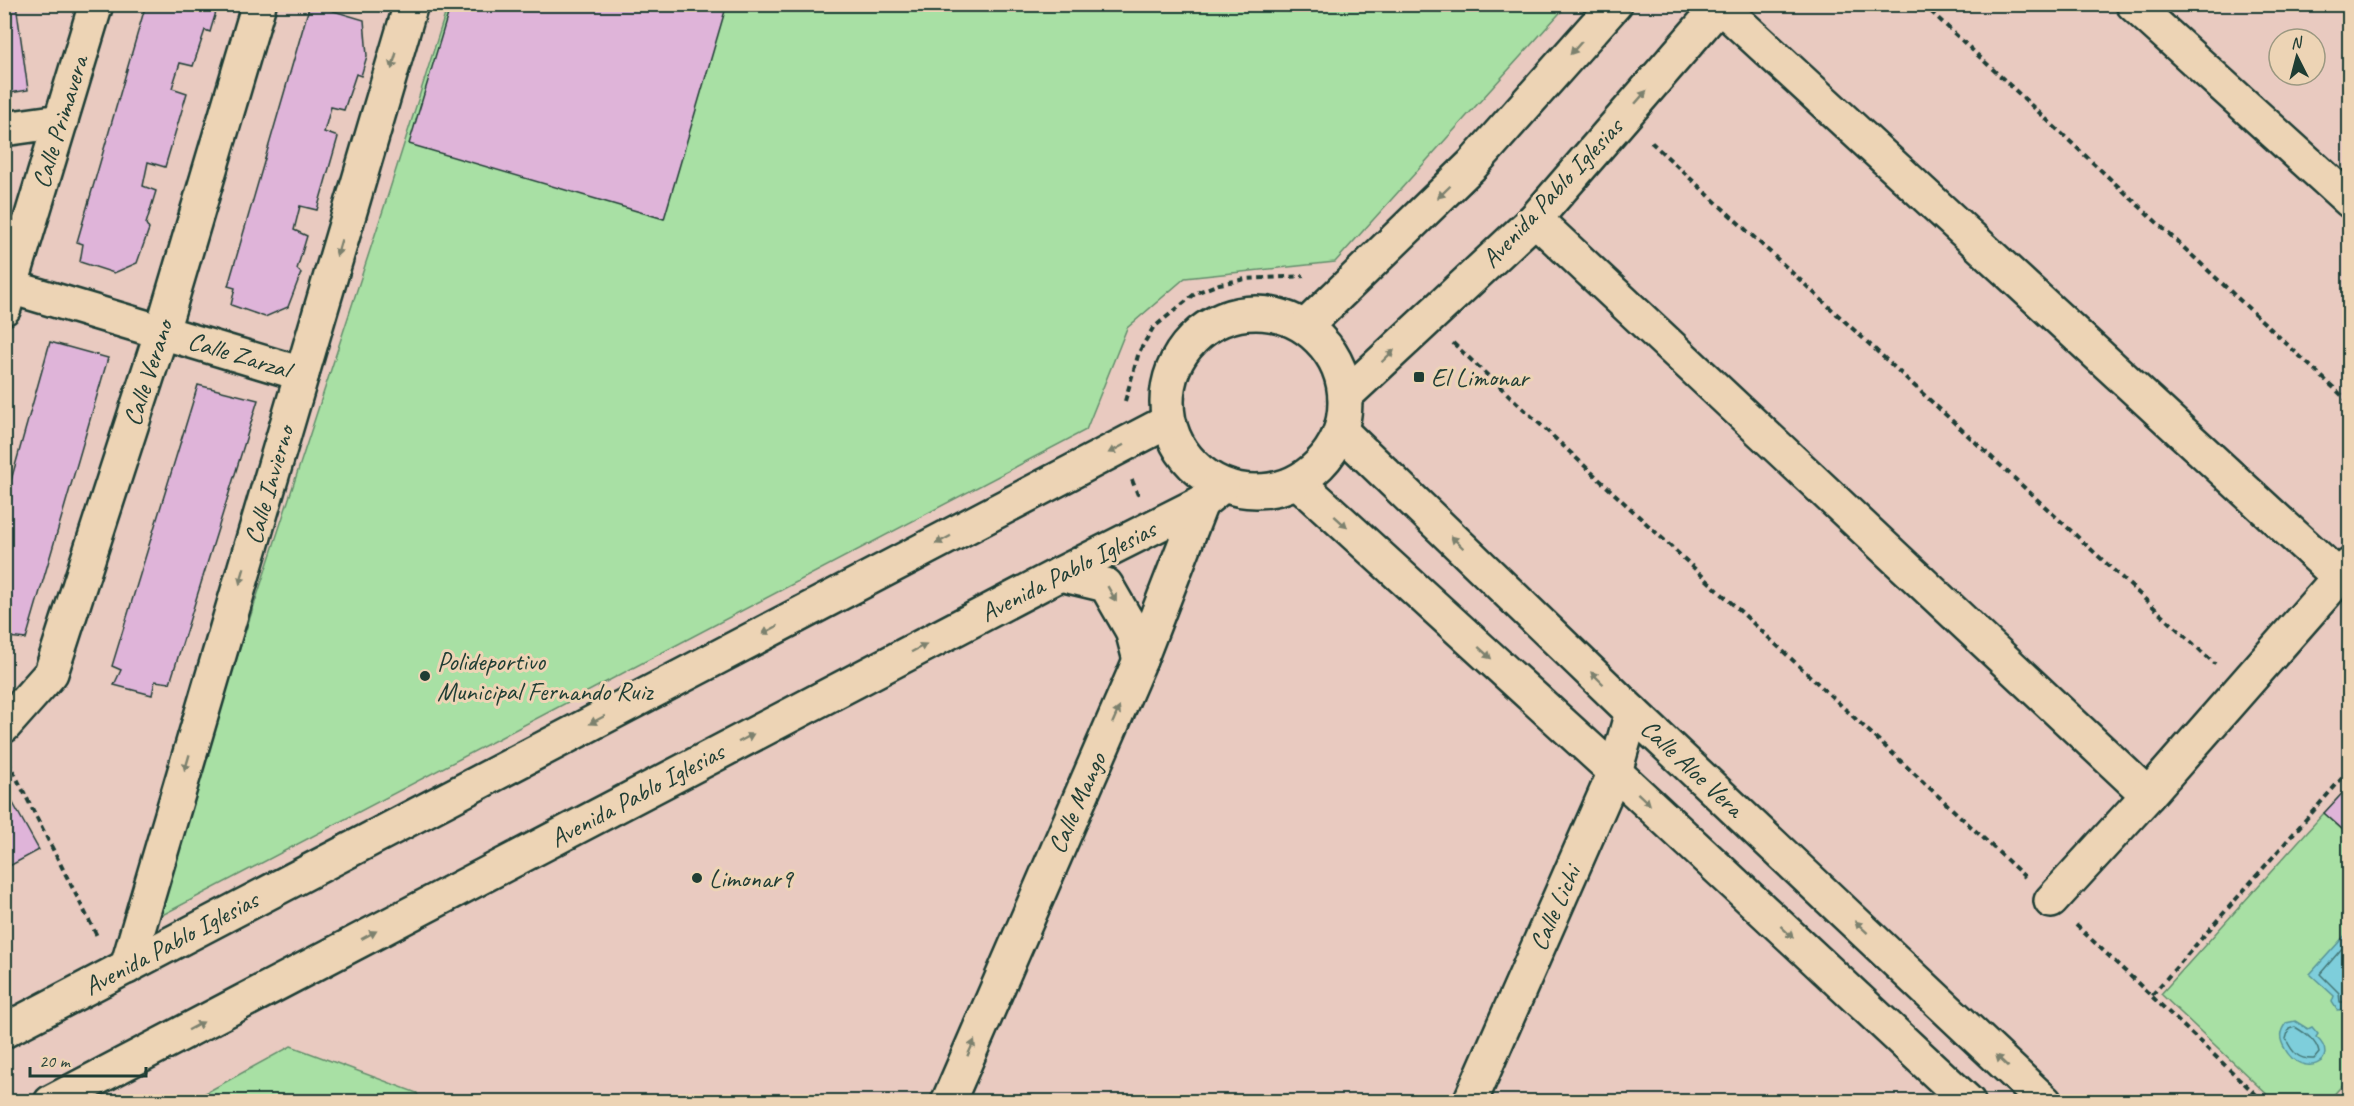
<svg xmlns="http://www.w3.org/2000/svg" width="2354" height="1106" font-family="Caveat,sans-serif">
<rect width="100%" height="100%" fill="#e9cac0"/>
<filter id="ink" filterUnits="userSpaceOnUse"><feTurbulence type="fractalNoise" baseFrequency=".0167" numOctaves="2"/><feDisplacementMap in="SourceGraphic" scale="12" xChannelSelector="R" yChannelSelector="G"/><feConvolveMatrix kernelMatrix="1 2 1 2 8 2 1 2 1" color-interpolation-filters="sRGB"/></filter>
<g filter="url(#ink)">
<g fill="#a8e0a4" stroke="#648e6c" stroke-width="1.5">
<path d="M448,5h1119l-232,257 -150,16 -58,50 -41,102 -935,491 236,-723z"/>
<path d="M2324,813l25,23v242l-21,23h-54l-113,-107z"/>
<path d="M291,1046l126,47 3,8h-229z"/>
</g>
<g fill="#7ecedb" stroke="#589498" stroke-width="1.5">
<path d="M2349,931v78l-12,1 -5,-8 2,-6 -24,-22z"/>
<path d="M2295,1021l13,8 4,-2 6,7 -2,3c27,24 -14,43 -31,12 -6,-10 -6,-17 1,-26z"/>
</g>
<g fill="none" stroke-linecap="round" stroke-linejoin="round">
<g stroke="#457777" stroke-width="1.5">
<path d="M2350,939l-30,35 19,19 1,9h10"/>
<path d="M2295,1027c10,6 22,14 24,26l-5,6c-16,1 -22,-7 -28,-20l3,-10z"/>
</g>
</g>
<g fill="#dfb4d9" stroke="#1f3d34" stroke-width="1.5">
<path d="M4,4h12l12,86 -24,4z"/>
<path d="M146,4h69l1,8 -6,20 -5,-2 -12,36 -13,-3 -8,25 15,5 -22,74 -17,-5 -5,24 13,5 -10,33 3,5 -12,34 -23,10 -34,-11 3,-18 -6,-2z"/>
<path d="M310,4l54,16 3,36 -6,20 -5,-2 -12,36 -13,-3 -7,25 14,5 -21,73 -17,-4 -6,24 13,6 -10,33 4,4 -13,34 -23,10 -34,-12 4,-17 -7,-2z"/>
<path d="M451,4h276l-63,215 -255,-75z"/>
<path d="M50,342l58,16 -82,281 -18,-2 -4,8v-140z"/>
<path d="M198,385l60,15 -88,283 -15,-2 -3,14 -38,-10 7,-15 -9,-4z"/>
<path d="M2350,785v51l-26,-23z"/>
<path d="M9,796l30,54 -35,19v-70z"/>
</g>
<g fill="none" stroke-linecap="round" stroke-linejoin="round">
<defs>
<g id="street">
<path d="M2133,4l217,197"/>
<path d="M1720,6l619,571"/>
<path d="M4,129l57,-8"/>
<path d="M1535,219l613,576"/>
<path d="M4,285l298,89"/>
<path d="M4,308l92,-304"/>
<path d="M1341,431l291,281 413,390"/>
<path d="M1298,482l317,290 353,330"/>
<path d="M1060,574l46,11 26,45 8,30"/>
<path d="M4,726l47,-53 111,-342 97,-327"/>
<path d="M2051,901l97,-106 202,-230"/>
<path d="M127,967l284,-963"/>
<path d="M948,1102l192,-442 61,-157"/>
<path d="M1470,1102l145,-330 17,-60"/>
</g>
<g id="secondary">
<circle cx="1256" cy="402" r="89"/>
<path d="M1305,327l167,-162 143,-161"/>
<path d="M1345,396l190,-177 186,-215"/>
<path d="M4,1031l1163,-609"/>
<path d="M51,1102l1009,-528 141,-71 21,-17"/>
</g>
</defs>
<use href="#street" stroke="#1f3d34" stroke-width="38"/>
<use href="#secondary" stroke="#1f3d34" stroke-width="38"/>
<g stroke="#1f3d34" stroke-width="4" stroke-dasharray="6 4.5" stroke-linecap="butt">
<path d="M1923,4l427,399"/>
<path d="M2339,4l11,10"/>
<path d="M1651,142l564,522"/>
<path d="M1453,343l572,534"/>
<path d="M1125,401l14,-49 14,-24 43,-35 23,-9 27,-5 58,-3"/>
<path d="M1132,480l6,15"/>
<path d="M8,761l89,175"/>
<path d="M2076,925l188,177"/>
<path d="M2152,995l198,-226"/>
<path d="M2347,1102l3,-3"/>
</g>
<use href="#street" stroke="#edd4b5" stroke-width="33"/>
<use href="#secondary" stroke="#edd4b5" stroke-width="33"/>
</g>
<defs><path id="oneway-solid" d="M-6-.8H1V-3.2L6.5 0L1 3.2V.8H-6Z" transform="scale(1.5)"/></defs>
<g fill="#7c816e">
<use href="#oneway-solid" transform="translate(1576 48) rotate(132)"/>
<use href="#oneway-solid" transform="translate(394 61) rotate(106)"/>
<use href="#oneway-solid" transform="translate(1641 97) rotate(-49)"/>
<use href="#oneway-solid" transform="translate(1444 192) rotate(136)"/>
<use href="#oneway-solid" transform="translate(339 248) rotate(106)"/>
<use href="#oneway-solid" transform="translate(1388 356) rotate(-44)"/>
<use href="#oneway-solid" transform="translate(1116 449) rotate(152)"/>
<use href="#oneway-solid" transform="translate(1341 522) rotate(42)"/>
<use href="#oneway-solid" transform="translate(943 540) rotate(152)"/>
<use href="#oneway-solid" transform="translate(1457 542) rotate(-136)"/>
<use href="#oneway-solid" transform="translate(242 576) rotate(106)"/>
<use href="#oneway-solid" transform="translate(1112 594) rotate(60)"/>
<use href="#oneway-solid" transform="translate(770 630) rotate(152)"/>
<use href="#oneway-solid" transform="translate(919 648) rotate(-28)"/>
<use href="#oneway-solid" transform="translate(1485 653) rotate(42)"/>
<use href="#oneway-solid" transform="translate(1597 678) rotate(-136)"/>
<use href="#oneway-solid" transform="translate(1116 715) rotate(-66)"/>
<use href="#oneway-solid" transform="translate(597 720) rotate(152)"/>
<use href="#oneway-solid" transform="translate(746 738) rotate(-28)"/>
<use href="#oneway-solid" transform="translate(187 763) rotate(106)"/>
<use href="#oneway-solid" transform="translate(1644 799) rotate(43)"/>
<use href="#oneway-solid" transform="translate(1861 927) rotate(-137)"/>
<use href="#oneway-solid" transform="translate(1787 932) rotate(43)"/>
<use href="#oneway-solid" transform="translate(369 935) rotate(-28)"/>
<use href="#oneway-solid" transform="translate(196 1026) rotate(-28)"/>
<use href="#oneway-solid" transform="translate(971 1048) rotate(-66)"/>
<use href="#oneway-solid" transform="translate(2002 1061) rotate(-137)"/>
</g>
</g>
<g fill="#1f3d34" stroke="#edd4b5" stroke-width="2">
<rect x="1413" y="371" width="12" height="12" rx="3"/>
<circle cx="425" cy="676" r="6"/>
<circle cx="697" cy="878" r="6"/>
</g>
<g text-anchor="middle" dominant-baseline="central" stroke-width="6" stroke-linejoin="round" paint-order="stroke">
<g font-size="26" fill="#1f3d34" stroke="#edd4b5">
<text transform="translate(60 122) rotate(-73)">Calle Primavera</text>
<text transform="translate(1552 193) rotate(-47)">Avenida Pablo Iglesias</text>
<text transform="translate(239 355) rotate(17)">Calle Zarzal</text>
<text transform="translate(148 373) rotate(-72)">Calle Verano</text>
<text transform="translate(269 485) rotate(-74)">Calle Invierno</text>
<text transform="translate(1068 571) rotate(-27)">Avenida Pablo Iglesias</text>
<text transform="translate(1692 768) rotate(43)">Calle Aloe Vera</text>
<text transform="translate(637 795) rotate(-28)">Avenida Pablo Iglesias</text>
<text transform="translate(1077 803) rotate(-66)">Calle Mango</text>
<text transform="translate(1555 908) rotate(-66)">Calle Lichi</text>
<text transform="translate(171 943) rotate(-28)">Avenida Pablo Iglesias</text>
</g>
<g font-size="26" fill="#1f3d34" stroke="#edd4b5" text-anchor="start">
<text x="1431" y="377">El Limonar</text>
<text x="437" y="661">Polideportivo<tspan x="437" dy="30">Municipal Fernando Ruiz</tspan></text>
<text x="709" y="878">Limonar9</text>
</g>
</g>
<rect width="2354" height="1106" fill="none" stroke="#edd4b5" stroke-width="24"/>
<rect x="12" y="12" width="2330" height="1082" fill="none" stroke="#1f3d34" stroke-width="2" filter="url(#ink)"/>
<g transform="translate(2297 57) rotate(354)"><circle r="28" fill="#edd4b5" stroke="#9b9881" stroke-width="1.5"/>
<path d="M0-4.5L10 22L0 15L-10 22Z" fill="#1f3d34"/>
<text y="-9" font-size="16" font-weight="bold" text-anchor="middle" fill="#1f3d34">N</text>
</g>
<path d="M30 1067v9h116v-9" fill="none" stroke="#1f3d34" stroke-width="3"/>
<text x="39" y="1067" font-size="18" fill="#1f3d34" stroke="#edd4b5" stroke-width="4.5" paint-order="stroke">20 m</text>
</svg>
